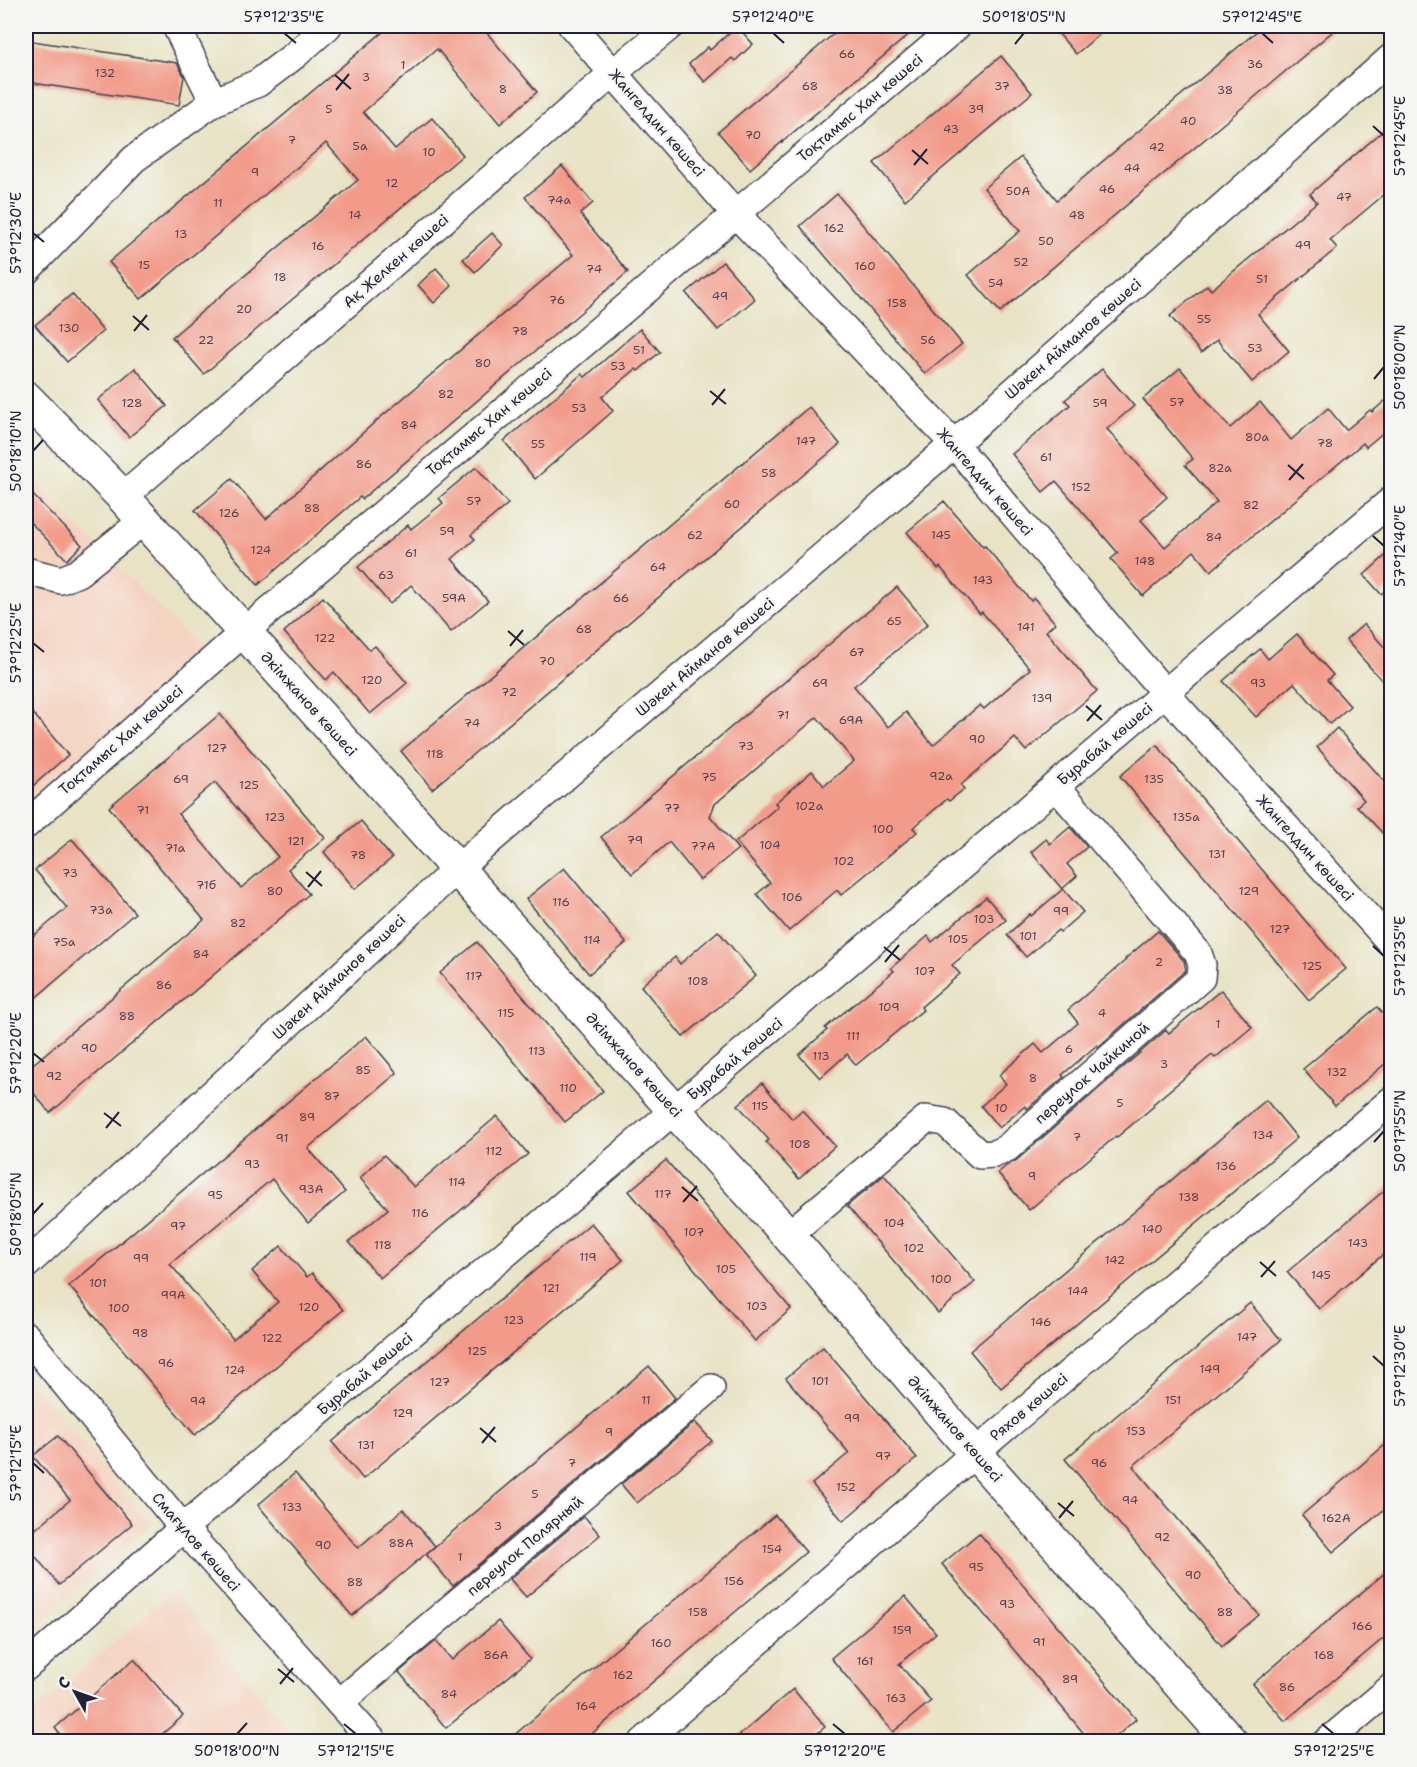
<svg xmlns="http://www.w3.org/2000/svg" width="1417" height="1767" font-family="'Shantell Sans',sans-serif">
<rect width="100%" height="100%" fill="#f6f6f2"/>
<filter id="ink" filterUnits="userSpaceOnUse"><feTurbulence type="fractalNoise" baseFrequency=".0167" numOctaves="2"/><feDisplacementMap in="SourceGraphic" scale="12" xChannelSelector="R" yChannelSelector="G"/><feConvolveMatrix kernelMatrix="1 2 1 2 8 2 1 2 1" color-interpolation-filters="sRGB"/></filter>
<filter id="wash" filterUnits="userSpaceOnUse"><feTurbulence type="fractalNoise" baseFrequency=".008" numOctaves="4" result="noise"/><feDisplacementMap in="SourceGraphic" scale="24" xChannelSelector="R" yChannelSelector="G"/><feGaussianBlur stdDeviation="1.35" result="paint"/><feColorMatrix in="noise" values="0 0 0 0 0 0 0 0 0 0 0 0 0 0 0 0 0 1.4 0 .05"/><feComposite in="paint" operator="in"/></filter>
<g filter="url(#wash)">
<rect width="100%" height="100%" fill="#e8e3c5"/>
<g fill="#f5d3c1">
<path d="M26,473l178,180 -178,155z"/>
<path d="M26,1376l125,149 -125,107z"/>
<path d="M173,1591l125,150h-272v-22z"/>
</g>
<g id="blocks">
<g fill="#f29b8a" fill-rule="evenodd">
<path d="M390,26h91l56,66 -37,32 -63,-75 -74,63 32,37 37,-31 31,37 -259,219 -32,-37 186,-157 -32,-37 -185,156 -32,-37z"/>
<path d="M737,26l16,18 -18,17 -3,-3 -27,24 -16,-18 19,-17 2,3z"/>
<path d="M843,26h76l-169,143 -32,-37z"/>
<path d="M1052,26h57l-33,28z"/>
<path d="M1263,26h76l-339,286 -32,-37 52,-44 -36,-43 37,-31 36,43z"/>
<path d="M26,40l151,23 7,13 -5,29 -153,-23z"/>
<path d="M1001,56l31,37 -127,107 -31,-37z"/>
<path d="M1392,123v65l-62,52 7,8 -79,66 31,37 -37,31 -35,-42 -16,13 -31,-37 37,-31 4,5 106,-88 -7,-8z"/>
<path d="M562,166l31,37 -13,11 48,58 -266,227 -2,-2 -102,88 -63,-75 37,-31 34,40 109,-97 198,-167 -48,-58z"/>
<path d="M837,194l125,150 -37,30 -125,-148z"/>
<path d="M492,233l11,12 -28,27 -12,-13z"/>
<path d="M723,262l32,37 -37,31 -32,-37z"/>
<path d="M436,268l16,18 -18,17 -16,-18z"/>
<path d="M72,294l31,37 -36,31 -32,-37z"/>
<path d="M640,329l20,23 -22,19 -2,-2 -34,28 11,14 -78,68 -31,-38 78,-67 3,3z"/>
<path d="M135,368l32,38 -38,31 -31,-37z"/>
<path d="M1180,368l50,60 30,-26 31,38 37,-32 18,22 24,-20 2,2 20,-17v30l-26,22 -3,-4 -152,128 -17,-20 -51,45 -32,-37 7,-6 -62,-72 -13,11 -31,-38 58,-49 -5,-5 37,-31 32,37 -27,23 60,68 -26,23 24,27 52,-45 -32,-37 8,-6 -50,-60z"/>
<path d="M809,407l31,37 -408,345 -31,-38z"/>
<path d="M476,467l32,37 -37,31 4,4 -23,20 36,42 -37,31 -40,-47 -21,19 -32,-37 50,-42 3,4 32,-26 -4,-5z"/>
<path d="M26,488l56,57 -15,15 -41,-42z"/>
<path d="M944,501l39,46 2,-1 46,55 3,-3 21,25 -9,8 51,60 -71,60 -11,-13 -54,47 3,4 -15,12 -2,-2 -34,29 4,4 -76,63 -4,-5 -48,41 -32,-37 13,-11 -34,-41 42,-36 -3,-3 37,-32 12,15 30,-25 -37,-44 -102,87 -5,12 28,33 -38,31 -31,-38 -37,32 -31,-37 296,-250 31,37 -74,62 34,41 18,-15 27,33 47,-40 4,4 46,-40 -48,-57 -2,2 -40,-47 -2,2 -31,-37z"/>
<path d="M1392,550v35l-11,9 -17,-19z"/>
<path d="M323,597l47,53 5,-4 32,37 -37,31 -36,-42 -8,8 -42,-48z"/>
<path d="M1364,624l28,32v36l-46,-52z"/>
<path d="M1297,634l36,41 -6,5 23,26 -20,18 -36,-41 -38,34 -33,-36 37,-32 8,10z"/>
<path d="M26,705l42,50 -42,37z"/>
<path d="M220,714l105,124 -37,31 21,25 -259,219 -24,-29v-14l178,-150 -95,-113zM215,782l63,75 -37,31 -63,-74z"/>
<path d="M1337,728l47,53 8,-7v69l-35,-37 7,-6 -47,-53z"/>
<path d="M1157,745l189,224 -37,31 -189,-224z"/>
<path d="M361,821l31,37 -37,31 -31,-37z"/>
<path d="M1070,827l17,20 -20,17 10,12 -15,13 -31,-37 15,-13 4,5z"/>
<path d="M72,839l63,74 -109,93v-64l41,-34 -32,-38z"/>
<path d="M564,868l62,75 -37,31 -63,-75z"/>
<path d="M1063,889l20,23 -23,20 -2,-2 -32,27 -19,-22 23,-21 1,2z"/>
<path d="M986,897l20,23 -54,45 8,9 -39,33 2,3 -67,55 -9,-11 -27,24 -21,-23 28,-25 -2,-2 69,-57 -3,-3 37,-32 4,6z"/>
<path d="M718,931l38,45 -73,61 -42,-51 34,-29 5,7z"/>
<path d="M1158,931l26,30 2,9 -88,77 -1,-2 -35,30 2,2 -37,32 -2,-3 -26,22 -18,-22 25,-22 -7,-9 36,-31 8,9 35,-30 -10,-13 58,-50 -1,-1z"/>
<path d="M477,942l126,149 -38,31 -125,-149z"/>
<path d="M1221,990l31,37 -37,31 -3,-3 -59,49 1,2 -37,31 -1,-1 -87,74 -31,-37 8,-7 11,-6 149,-130 3,3z"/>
<path d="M1377,1007l15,16v35l-57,48 -32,-37z"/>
<path d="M366,1036l31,37 -89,75 37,44 -37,31 -36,-44 -102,85 63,75 45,-37 -26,-31 29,-25 26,31 5,-4 31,37 -148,125 -126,-149z"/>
<path d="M762,1083l30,36 10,-9 33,36 -36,33 -33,-37 3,-2 -31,-35z"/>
<path d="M1266,1100l31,38 -296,250 -31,-37z"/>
<path d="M497,1116l31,38 -148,124 -31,-36 39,-33 -28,-31 24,-23 30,32z"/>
<path d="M666,1160l125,149 -36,32 -126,-150z"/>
<path d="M884,1175l91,107 -37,31 -91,-107z"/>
<path d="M1392,1184v63l-73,62 -32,-37z"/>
<path d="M591,1223l32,37 -260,219 -31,-37z"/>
<path d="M1250,1303l31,37 -148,126 126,149 -37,31 -157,-187z"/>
<path d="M823,1347l94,111 -74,63 -31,-37 37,-31 -63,-75z"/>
<path d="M649,1366l26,32 -222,188 -27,-32z"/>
<path d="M695,1422l17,19 -75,62 -16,-19z"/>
<path d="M58,1436l74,88 -73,61 -33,-40v-8l44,-37 -37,-44z"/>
<path d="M1392,1439v64l-59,49 -31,-37z"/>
<path d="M295,1473l63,75 45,-39 32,37 -83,70 -94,-111z"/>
<path d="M775,1515l31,37 -111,94 -113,96h-76z"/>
<path d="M584,1516l16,19 -74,62 -16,-18z"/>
<path d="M979,1533l157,186 -26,23h-19l-149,-178z"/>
<path d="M1392,1567v64l-107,90 -32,-37z"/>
<path d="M905,1596l31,37 -37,31 32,37 -38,31 -62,-74z"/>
<path d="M498,1621l32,38 -84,69 -47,-56 37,-31 16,19z"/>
<path d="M134,1659l49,57 -30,26h-87l-11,-14z"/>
<path d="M793,1689l32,38 -18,15h-75z"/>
</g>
</g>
</g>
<g filter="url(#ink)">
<use href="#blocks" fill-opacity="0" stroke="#403f50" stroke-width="1.5"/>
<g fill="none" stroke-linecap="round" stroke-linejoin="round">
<defs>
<g id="minor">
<path d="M176,26l38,76"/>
<path d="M572,26l163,187 219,231 211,249 227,251"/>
<path d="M26,271l108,-112 80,-57 44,-19 37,-28 33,-29"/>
<path d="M123,497l490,-424 57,-47"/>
<path d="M26,571l35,9 17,-7 66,-53"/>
<path d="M26,825l218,-193 713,-606"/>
<path d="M788,1235l138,-116 19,3 35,33 14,-1 13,-6 194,-170 1,-13 -4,-12 -142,-167"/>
<path d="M26,1265l432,-397 496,-424 438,-387"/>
<path d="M26,1336l157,192 191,214"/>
<path d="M26,1667l157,-139 1209,-1028"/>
<path d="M339,1703l372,-315"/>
<path d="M643,1742l332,-289 417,-353"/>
<path d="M1327,1742l65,-55"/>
</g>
<path id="major" d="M26,398l97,99 552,614 113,124 187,218 256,289"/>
</defs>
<use href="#minor" stroke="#403f50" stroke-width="30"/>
<use href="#major" stroke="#403f50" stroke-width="36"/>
<use href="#minor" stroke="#fff" stroke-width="27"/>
<use href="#major" stroke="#fff" stroke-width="33"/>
</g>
</g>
<path fill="none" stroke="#22223b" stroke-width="2" d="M284,33l12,10M773,33l11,10M1262,33l11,10M1015,44l9,-11M335,75l16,14M336,90l13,-16M1373,126l11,10M912,150l16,14M914,165l13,-16M33,233l11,9M133,316l16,14M134,331l13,-16M1374,379l10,-12M710,391l16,13M712,405l13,-16M33,451l10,-11M1288,465l16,14M1289,480l14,-16M1373,536l11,10M508,631l16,14M33,643l11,9M510,646l13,-16M1086,706l16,14M1087,721l14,-16M306,872l16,14M308,887l13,-16M1373,946l11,10M884,947l16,13M885,962l14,-17M33,1053l11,9M104,1113l17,13M106,1128l13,-16M1374,1142l10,-11M682,1187l16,14M683,1202l14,-16M33,1214l10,-11M1260,1262l16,14M1261,1277l14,-16M1373,1356l11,10M480,1428l16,14M482,1443l13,-16M33,1463l11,10M1058,1503l16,13M1059,1518l14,-17M278,1669l16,13M280,1684l13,-16M344,1724l12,10M833,1724l12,10M1322,1724l12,10M237,1734l10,-11"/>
<g text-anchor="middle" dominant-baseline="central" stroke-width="4.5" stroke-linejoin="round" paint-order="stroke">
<g font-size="12" fill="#56404f">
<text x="847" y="54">66</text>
<text x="1255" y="64">36</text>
<text x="403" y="65">1</text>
<text x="105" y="73">132</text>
<text x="366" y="77">3</text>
<text x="810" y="86">68</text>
<text x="1002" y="86">37</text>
<text x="503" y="89">8</text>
<text x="1225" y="90">38</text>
<text x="329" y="109">5</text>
<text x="976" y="109">39</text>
<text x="1188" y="121">40</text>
<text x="951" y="129">43</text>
<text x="753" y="135">70</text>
<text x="292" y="140">7</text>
<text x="360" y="146">5а</text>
<text x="1157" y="147">42</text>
<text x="429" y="152">10</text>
<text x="1132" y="168">44</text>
<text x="255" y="172">9</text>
<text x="392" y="183">12</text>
<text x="1107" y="189">46</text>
<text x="1018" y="191">50А</text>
<text x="1344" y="197">47</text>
<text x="559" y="200">74а</text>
<text x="218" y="203">11</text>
<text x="355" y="215">14</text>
<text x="1077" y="215">48</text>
<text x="834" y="228">162</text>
<text x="181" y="234">13</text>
<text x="1046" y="241">50</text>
<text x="1303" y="245">49</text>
<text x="318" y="246">16</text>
<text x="1021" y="262">52</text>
<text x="144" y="265">15</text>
<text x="865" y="266">160</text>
<text x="594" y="269">74</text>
<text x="280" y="277">18</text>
<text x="1262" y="279">51</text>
<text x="996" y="283">54</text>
<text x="720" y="296">49</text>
<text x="557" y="300">76</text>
<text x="897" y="303">158</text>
<text x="244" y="309">20</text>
<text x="1204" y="319">55</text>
<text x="69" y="328">130</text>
<text x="520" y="331">78</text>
<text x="206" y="340">22</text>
<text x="928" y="340">56</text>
<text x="1255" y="348">53</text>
<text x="639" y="350">51</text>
<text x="483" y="363">80</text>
<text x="618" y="366">53</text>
<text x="446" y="394">82</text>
<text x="1177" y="402">57</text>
<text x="132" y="403">128</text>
<text x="1100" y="403">59</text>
<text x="579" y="408">53</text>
<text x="409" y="425">84</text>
<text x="1257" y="437">80а</text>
<text x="806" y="441">147</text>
<text x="1325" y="443">78</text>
<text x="538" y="444">55</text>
<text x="1046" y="457">61</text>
<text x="364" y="464">86</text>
<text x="1220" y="468">82а</text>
<text x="769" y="473">58</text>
<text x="1081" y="487">152</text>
<text x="474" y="501">57</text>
<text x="732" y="504">60</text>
<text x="1251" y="505">82</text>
<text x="312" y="508">88</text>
<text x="229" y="513">126</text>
<text x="447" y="531">59</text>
<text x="695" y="535">62</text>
<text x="941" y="535">145</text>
<text x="1214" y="537">84</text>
<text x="261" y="550">124</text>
<text x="411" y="553">61</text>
<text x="1145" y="561">148</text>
<text x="658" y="567">64</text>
<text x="386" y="575">63</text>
<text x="983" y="580">143</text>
<text x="454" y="598">59А</text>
<text x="621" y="598">66</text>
<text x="894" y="621">65</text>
<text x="1026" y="627">141</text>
<text x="584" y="629">68</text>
<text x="325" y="638">122</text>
<text x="857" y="652">67</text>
<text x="547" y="661">70</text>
<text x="372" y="680">120</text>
<text x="820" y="683">69</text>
<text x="1258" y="683">93</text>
<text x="509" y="692">72</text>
<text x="1042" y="698">139</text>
<text x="783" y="715">71</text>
<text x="851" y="720">69А</text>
<text x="472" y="723">74</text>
<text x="977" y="739">90</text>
<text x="746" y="746">73</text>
<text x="217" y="748">127</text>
<text x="435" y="754">118</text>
<text x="941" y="776">92а</text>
<text x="709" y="777">75</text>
<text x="181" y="779">69</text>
<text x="1154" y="779">135</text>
<text x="249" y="785">125</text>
<text x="809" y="806">102а</text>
<text x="672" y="808">77</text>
<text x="143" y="810">71</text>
<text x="275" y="817">123</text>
<text x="1186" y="817">135а</text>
<text x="883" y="829">100</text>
<text x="635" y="840">79</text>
<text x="296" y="841">121</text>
<text x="770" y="845">104</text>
<text x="703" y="846">77А</text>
<text x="175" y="848">71а</text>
<text x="1217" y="854">131</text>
<text x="358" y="855">78</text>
<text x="844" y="861">102</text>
<text x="70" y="873">73</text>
<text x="206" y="885">71б</text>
<text x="275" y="891">80</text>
<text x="1249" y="891">129</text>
<text x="792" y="897">106</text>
<text x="561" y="902">116</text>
<text x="101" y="910">73а</text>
<text x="1061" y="911">99</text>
<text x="984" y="919">103</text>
<text x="238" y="923">82</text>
<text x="1280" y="929">127</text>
<text x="1028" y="936">101</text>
<text x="958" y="939">105</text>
<text x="592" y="940">114</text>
<text x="64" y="942">75а</text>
<text x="201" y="954">84</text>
<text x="1159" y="962">2</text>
<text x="1312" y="966">125</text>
<text x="925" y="971">107</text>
<text x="474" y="976">117</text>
<text x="698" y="981">108</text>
<text x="164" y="985">86</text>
<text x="889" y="1007">109</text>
<text x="506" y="1013">115</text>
<text x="1102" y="1013">4</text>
<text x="127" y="1016">88</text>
<text x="1218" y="1024">1</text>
<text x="853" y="1036">111</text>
<text x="89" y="1048">90</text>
<text x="1069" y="1049">6</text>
<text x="537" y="1051">113</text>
<text x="821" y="1056">113</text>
<text x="1164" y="1064">3</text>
<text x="363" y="1070">85</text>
<text x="1337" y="1072">132</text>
<text x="54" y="1076">92</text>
<text x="1033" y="1078">8</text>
<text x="568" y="1088">110</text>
<text x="332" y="1096">87</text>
<text x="1120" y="1103">5</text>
<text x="760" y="1106">115</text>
<text x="1001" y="1108">10</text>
<text x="307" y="1117">89</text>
<text x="1263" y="1135">134</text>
<text x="1077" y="1137">7</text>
<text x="282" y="1138">91</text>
<text x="800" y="1144">108</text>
<text x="494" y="1151">112</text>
<text x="252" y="1164">93</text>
<text x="1226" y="1166">136</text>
<text x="1032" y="1176">9</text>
<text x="457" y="1182">114</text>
<text x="311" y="1189">93А</text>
<text x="663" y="1194">117</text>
<text x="215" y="1195">95</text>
<text x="1189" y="1197">138</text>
<text x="420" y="1213">116</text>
<text x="894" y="1223">104</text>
<text x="178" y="1226">97</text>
<text x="1152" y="1229">140</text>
<text x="694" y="1232">107</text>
<text x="1358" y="1243">143</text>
<text x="383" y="1245">118</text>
<text x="914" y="1248">102</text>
<text x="588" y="1257">119</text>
<text x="141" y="1258">99</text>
<text x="1115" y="1260">142</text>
<text x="726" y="1269">105</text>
<text x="1321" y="1275">145</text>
<text x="941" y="1279">100</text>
<text x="98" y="1283">101</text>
<text x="551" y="1288">121</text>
<text x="1078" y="1291">144</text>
<text x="173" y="1295">99А</text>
<text x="757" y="1306">103</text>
<text x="309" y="1307">120</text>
<text x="119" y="1308">100</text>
<text x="514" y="1320">123</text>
<text x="1041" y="1322">146</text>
<text x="140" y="1333">98</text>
<text x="1247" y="1337">147</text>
<text x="272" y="1338">122</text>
<text x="477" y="1351">125</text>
<text x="166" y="1363">96</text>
<text x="1210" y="1369">149</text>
<text x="235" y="1370">124</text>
<text x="820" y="1381">101</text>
<text x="440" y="1382">127</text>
<text x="646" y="1400">11</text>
<text x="1173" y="1400">151</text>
<text x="198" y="1401">94</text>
<text x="403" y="1413">129</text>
<text x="852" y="1418">99</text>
<text x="1136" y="1431">153</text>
<text x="609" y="1432">9</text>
<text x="366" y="1445">131</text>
<text x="883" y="1456">97</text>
<text x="572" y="1463">7</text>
<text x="1099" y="1463">96</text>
<text x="846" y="1487">152</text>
<text x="535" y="1494">5</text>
<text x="1130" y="1500">94</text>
<text x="292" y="1507">133</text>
<text x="1336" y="1518">162А</text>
<text x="498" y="1526">3</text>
<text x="1162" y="1537">92</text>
<text x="401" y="1543">88А</text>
<text x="323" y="1545">90</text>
<text x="772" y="1549">154</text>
<text x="460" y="1557">1</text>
<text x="976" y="1567">95</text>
<text x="1193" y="1575">90</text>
<text x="734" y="1581">156</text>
<text x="355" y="1582">88</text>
<text x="1007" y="1604">93</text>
<text x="698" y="1612">158</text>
<text x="1225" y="1612">88</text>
<text x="1362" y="1626">166</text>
<text x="902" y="1630">159</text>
<text x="1039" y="1642">91</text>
<text x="661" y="1643">160</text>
<text x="496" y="1655">86А</text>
<text x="1324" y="1655">168</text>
<text x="865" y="1661">161</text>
<text x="623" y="1675">162</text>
<text x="1070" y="1679">89</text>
<text x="1287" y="1687">86</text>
<text x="449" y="1694">84</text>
<text x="896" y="1698">163</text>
<text x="586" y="1706">164</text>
</g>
<g font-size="15" fill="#22223b" stroke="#f6f6f2">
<text transform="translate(860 108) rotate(-40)">Тоқтамыс Хан көшесі</text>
<text transform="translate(657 123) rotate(49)">Жангелдин көшесі</text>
<text transform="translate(396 261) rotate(-41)">Ақ Желкен көшесі</text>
<text transform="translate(1073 339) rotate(-41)">Шәкен Айманов көшесі</text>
<text transform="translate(489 422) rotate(-40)">Тоқтамыс Хан көшесі</text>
<text transform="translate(985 482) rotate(49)">Жангелдин көшесі</text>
<text transform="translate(705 657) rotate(-40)">Шәкен Айманов көшесі</text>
<text transform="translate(309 704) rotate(48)">Әкімжанов көшесі</text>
<text transform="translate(121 740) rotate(-41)">Тоқтамыс Хан көшесі</text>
<text transform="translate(1105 744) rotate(-40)">Бурабай көшесі</text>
<text transform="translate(1305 848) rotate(48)">Жангелдин көшесі</text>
<text transform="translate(339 977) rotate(-43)">Шәкен Айманов көшесі</text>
<text transform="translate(735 1059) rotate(-40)">Бурабай көшесі</text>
<text transform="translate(634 1065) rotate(48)">Әкімжанов көшесі</text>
<text transform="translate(1092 1073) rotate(-41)">переулок Чайкиной</text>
<text transform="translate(365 1374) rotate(-40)">Бурабай көшесі</text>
<text transform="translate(1029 1407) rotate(-40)">Ряхов көшесі</text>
<text transform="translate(955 1429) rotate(49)">Әкімжанов көшесі</text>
<text transform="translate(196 1542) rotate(49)">Смағұлов көшесі</text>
<text transform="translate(525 1546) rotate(-40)">переулок Полярный</text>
</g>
</g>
<rect width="1417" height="1767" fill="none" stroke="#f6f6f2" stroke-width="66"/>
<g transform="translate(75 1692) rotate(310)" stroke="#f6f6f2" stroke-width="4.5" paint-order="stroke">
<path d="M0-4.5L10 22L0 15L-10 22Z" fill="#22223b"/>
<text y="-9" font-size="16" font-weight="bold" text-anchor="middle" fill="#22223b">С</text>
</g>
<rect x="33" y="33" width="1351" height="1701" fill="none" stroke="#22223b" stroke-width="2"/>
<g font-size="15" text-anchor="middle" fill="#22223b">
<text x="284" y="22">57°12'35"E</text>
<text x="773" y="22">57°12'40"E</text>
<text x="1024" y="22">50°18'05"N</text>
<text x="1262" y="22">57°12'45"E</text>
<text transform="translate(1400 136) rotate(-90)" y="5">57°12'45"E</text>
<text transform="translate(16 233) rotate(-90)" y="5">57°12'30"E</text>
<text transform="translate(1400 367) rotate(-90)" y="5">50°18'00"N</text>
<text transform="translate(16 451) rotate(-90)" y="5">50°18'10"N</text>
<text transform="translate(1400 546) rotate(-90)" y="5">57°12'40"E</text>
<text transform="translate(16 643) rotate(-90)" y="5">57°12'25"E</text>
<text transform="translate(1400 956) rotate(-90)" y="5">57°12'35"E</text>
<text transform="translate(16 1053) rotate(-90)" y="5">57°12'20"E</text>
<text transform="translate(1400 1131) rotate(-90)" y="5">50°17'55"N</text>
<text transform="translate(16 1214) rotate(-90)" y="5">50°18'05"N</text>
<text transform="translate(1400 1366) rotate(-90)" y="5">57°12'30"E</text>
<text transform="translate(16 1463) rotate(-90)" y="5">57°12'15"E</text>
<text x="237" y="1756">50°18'00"N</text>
<text x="356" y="1756">57°12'15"E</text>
<text x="845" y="1756">57°12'20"E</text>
<text x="1334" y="1756">57°12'25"E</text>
</g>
</svg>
